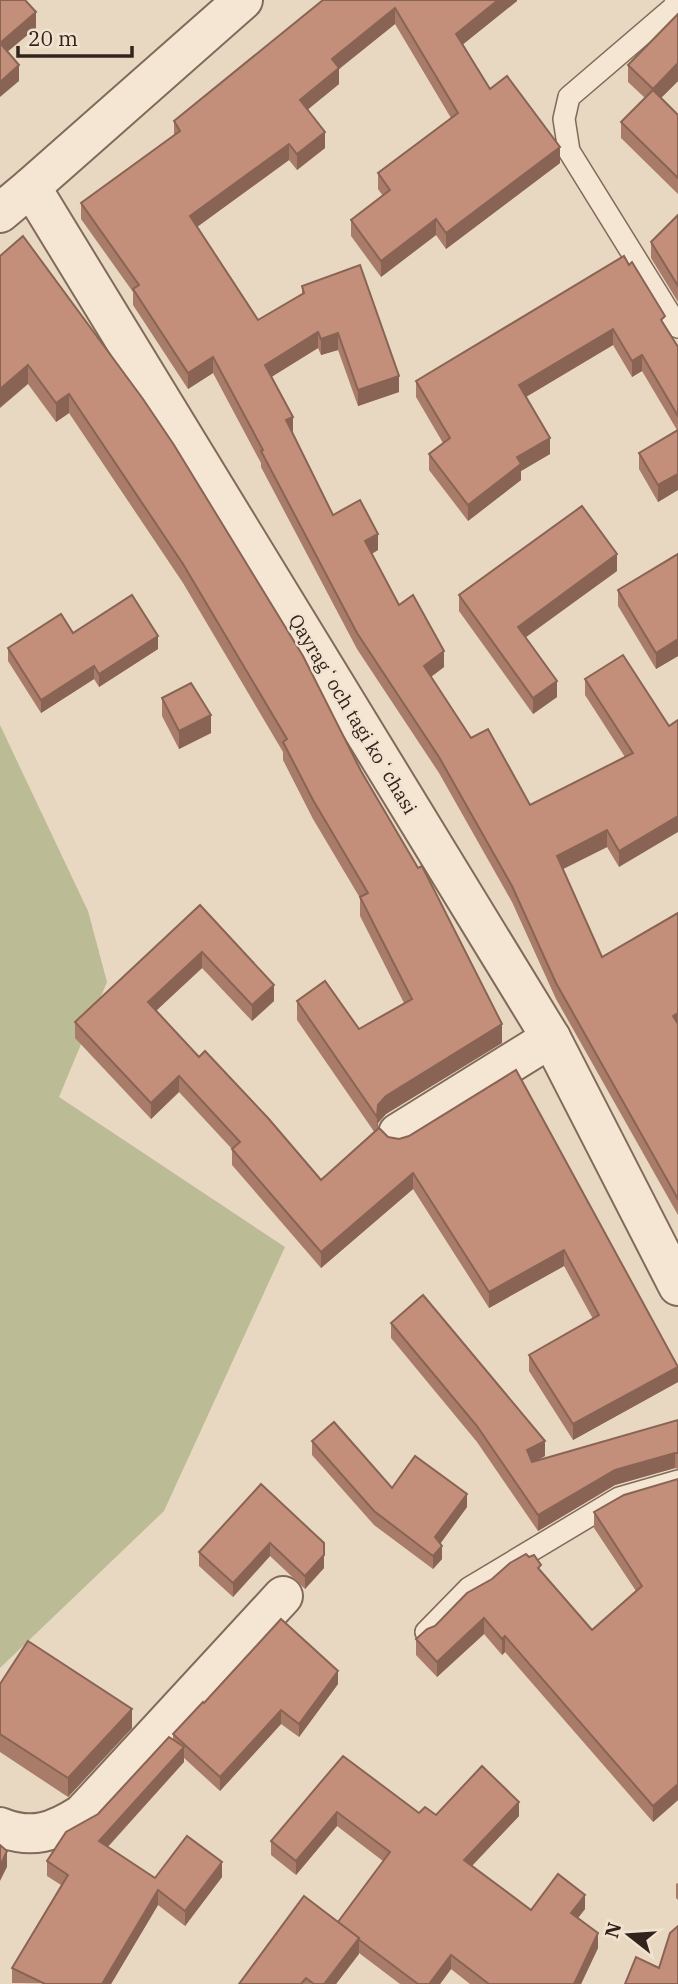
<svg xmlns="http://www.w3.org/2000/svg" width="678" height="1984" font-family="'IBM Plex Serif',serif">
<rect width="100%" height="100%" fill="#e9d8c1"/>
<path fill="#bbbb95" d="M0,725l88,186 19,71 -48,115 226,150 -121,264 -164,157z"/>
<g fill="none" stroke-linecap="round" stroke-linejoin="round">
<defs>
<g id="service">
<path d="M677,0l-4,8 -104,89 -5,22 5,32 109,176"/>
<path d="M426,1632l43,-44 150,-90 59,-17"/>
</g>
<g id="minor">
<path d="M31,187l212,-187"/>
<path d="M0,213l31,-26 520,851 127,248"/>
<path d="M398,1133l153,-95"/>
<path d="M0,1827c32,13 54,5 82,-13l201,-218"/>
</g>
</defs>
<use href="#service" stroke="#816a5a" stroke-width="24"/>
<use href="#minor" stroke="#816a5a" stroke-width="42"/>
<use href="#service" stroke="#f5e6d3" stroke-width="21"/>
<use href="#minor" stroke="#f5e6d3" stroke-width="38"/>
</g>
<g fill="#a97b69">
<path d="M323,0h194v1l-54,43 27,45 70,74 -114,86 -10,-14 -55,42 -30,-41v-16l32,-24 -5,-7v-16l73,-55 -56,-94 -56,45v15l-31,25 17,39 -28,22 -8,-10 -92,67 61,93 44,-26v-8l97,106 -41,14 -20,-56 -17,5 -3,-7 -47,29 21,56 41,82 45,35 -6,4 27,51 45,62 -13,10 40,61 59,67 95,-48 -40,-62v-16l84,47 -50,141 -12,-20 -44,22 39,88 76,-44v302l-122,-216 -44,-97 -73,-129 -82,-124 -96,-182v-4l-48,-90 -25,16 -55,-84v-13l-52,-73v-16l93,-67v-15z"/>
<path d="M678,14v67l-17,17 17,17v79l-57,-56v-16l24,-24 -17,-16v-17z"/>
<path d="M678,215v87l-27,-44v-16z"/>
<path d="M0,256l361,515 141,272 -116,71 -8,9 -1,7 11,7 11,2 10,-3 107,-66 162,296v16l-105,58 -44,-69v-16l64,-36 -29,-53 -75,42 -76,-119 -92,79 -89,-103v-16l-53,-57 -28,27 -76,-81v-16l125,-117 74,96 -22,20 -50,-53 -46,43 43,46 122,123 54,-47 -78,-113v-19l62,28 45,-26 -44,-87v-18l-47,-79 -30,-59v-8l-100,-169 -114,-170 -13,9 -28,-38z"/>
<path d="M624,256l54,91v143l-20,12 -19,-33v-16l38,-23 -35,-59 -10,6 -19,-32 -87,52 24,57 -29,17v9l-53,41 -39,-51v-16l14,-11 -27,-46v-16z"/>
<path d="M678,554v102l-22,13 -38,-63v-16z"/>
<path d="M617,571l-92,66 32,60 -24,17 -74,-103v-16z"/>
<path d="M73,633l85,16 -59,38 -5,-8 -53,34 -33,-52v-13z"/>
<path d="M162,698l49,35 -32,16 -17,-33z"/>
<path d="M391,1323l154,133 -11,6 144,-42v49l-3,-1 -60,17 -77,46 -61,-89 -86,-104z"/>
<path d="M312,1441l80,47 75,19 -27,36 2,16 -9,10 -59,-44 -62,-70z"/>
<path d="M678,1479v321l-25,22 -148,-170 -3,3 -18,-21 -47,43 -21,-22v-16l19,-13 106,-55 51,59 44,-39 -42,-63v-16z"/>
<path d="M261,1484l63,84 -19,21 -35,-33 -37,41 -34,-31v-14z"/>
<path d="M0,1684l132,44 -64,69 -68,-45z"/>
<path d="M338,1684l-39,53 -18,-13 -61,67 -36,-33v4l-76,85 47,31 67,-1 -37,49 -27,-21 -47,79 -99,-1v-15l49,-83 -14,-9v-15l51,-47 75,-74v-6l31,-31z"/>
<path d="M343,1756l76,57 17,2 83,1 -47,50 59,44 54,-1 -7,9 20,30 -17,36h-111l-19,-15 -11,15h-40l-41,-31 -23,31h-97l99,-62 45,-61 -46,-35 -41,49 -25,-20v-14z"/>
<path d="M678,1883v17l-2,-2v-14z"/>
</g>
<g fill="#896455">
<path d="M498,0h19v1l-61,49v-16z"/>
<path d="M395,8v16l-56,45v15l-39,32v-16l32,-41z"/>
<path d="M36,12v16l-36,30v-15z"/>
<path d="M678,63v18l-25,25v-17z"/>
<path d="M19,65v16l-19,16v-15z"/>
<path d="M325,132v16l-28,22v-16z"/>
<path d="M289,144v16l-99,72v-16z"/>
<path d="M560,147v16l-114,86v-16z"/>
<path d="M436,219v16l-55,42v-16z"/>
<path d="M613,329v16l-94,56v-16z"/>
<path d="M318,332v16l-53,33v-16z"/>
<path d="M338,333v17l-17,5v-16z"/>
<path d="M642,355v16l-10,6v-16z"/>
<path d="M213,357v16l-25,16v-16z"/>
<path d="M28,365v19l-28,24v-19z"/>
<path d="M399,376v16l-41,14v-16z"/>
<path d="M69,394v19l-13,9v-19z"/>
<path d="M293,417v16l-7,3v-16z"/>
<path d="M550,438v16l-29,17v9l-53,41v-16l49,-48z"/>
<path d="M678,474v16l-20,12v-17z"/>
<path d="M378,534v16l-13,7v-16z"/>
<path d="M617,554v17l-99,72v-16z"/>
<path d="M158,636v13l-59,38v-13z"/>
<path d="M678,639v17l-22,13v-16z"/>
<path d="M444,651v16l-20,15v-16z"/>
<path d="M94,666v13l-53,34v-13z"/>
<path d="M557,681v16l-24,17v-16z"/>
<path d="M211,715v18l-32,16v-18z"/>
<path d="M678,816v16l-59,35v-16z"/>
<path d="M607,830v17l-50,25v-16z"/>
<path d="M202,952v16l-54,50v-16z"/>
<path d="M274,985v16l-22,20v-16z"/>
<path d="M678,1013v16l-5,-13z"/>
<path d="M502,1024v19l-116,71 -8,9 -1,13v-19l1,-12 8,-9z"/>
<path d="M179,1076v16l-28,27v-16z"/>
<path d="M413,1173v16l-92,79v-16z"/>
<path d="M564,1250v16l-75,42v-16z"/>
<path d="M678,1367v15l-105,58v-16z"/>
<path d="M545,1441v15l-18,10v-16z"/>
<path d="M675,1453v15l-60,17 -77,46v-16l77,-45z"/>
<path d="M467,1494v13l-32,44v-14z"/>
<path d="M270,1543v13l-37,41v-14z"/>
<path d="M442,1546v13l-9,10v-13z"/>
<path d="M324,1555v13l-19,21v-13z"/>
<path d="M484,1618v16l-47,43v-15z"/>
<path d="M505,1636v16l-3,3v-16z"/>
<path d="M338,1671v13l-39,53v-13z"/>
<path d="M132,1709v19l-64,69v-19z"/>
<path d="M281,1710v14l-61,67v-14z"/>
<path d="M184,1747v15l-85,94v-15z"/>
<path d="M678,1784v16l-25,22v-16z"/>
<path d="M519,1802v14l-55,58v-14z"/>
<path d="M337,1812v14l-41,49v-14z"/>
<path d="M7,1851v16l-7,14v-15z"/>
<path d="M222,1862v15l-37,49v-15z"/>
<path d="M158,1890v15l-47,79h-9z"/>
<path d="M585,1895v14l-14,18v-14z"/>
<path d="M598,1933v15l-17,36h-7z"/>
<path d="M359,1938v16l-23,30h-12z"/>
<path d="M451,1955v14l-11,15h-11z"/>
</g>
<g fill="#c48f7a" stroke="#896455" stroke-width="2">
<path d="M0,0h25l11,12 -36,31 19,22 -19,17z"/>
<path d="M323,0h175l-42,34 34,55 17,-13 53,71 -114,86 -10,-14 -55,42 -30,-41 39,-30 -12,-17 80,-60 -63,-105 -63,51 7,9 -39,32 25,32 -28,22 -8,-10 -99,72 68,104 46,-27 -2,-7 58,-21 39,111 -41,14 -20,-57 -17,6 -3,-7 -53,33 28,52 -7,3 47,95 27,-15 18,34 -13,7 34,64 14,-10 31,56 -20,15 47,72 17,-9 42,76 103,-52 -48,-74 38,-24 46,71 9,-6v96l-59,35 -12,-21 -50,26 45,101 76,-44v100l-5,3 5,8v175l-122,-216 -44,-97 -73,-129 -82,-124 -96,-182 2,-1 -50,-93 -25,16 -55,-84 6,-4 -58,-82 99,-72 -6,-10z"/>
<path d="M678,14v49l-25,26 -25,-24z"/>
<path d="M653,90l25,25v63l-57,-56z"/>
<path d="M678,215v71l-27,-44z"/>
<path d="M23,236l120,163 31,46 129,211 58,115 57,97 4,-2 80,158 -116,72 -8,9 -1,12 -80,-116 28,-20 34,48 53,-30 -52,-102 8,-4 -55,-93 -30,-58 4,-3 -104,-175 -114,-170 -13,9 -28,-38 -28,24v-133z"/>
<path d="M624,256l5,9 3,-3 33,54 -4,4 17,27v69l-36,-61 -10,6 -19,-32 -94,56 31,53 -33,19 4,7 -53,41 -39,-51 21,-16 -34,-57z"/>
<path d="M678,430v44l-20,11 -19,-32z"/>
<path d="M582,506l35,48 -99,73 39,54 -24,17 -74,-103z"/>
<path d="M678,554v85l-22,14 -38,-63z"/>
<path d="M132,595l26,41 -59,38 -5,-8 -53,34 -33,-52 53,-34 12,19z"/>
<path d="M191,683l20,32 -32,16 -17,-33z"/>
<path d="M200,905l74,80 -22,20 -50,-53 -54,50 51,55 6,-6 63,67 53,62 58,-52 9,9 11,2 10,-3 107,-66 162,297 -105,57 -44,-69 70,-40 -35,-65 -75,42 -76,-119 -92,79 -89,-103 8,-7 -61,-66 -28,27 -76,-81z"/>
<path d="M423,1295l122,146 -18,9 5,12 146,-42v33h-3l-60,17 -77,45 -61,-89 -86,-103z"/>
<path d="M334,1422l58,66 23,-32 52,38 -32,43 7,9 -9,10 -59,-45 -62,-70z"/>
<path d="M678,1479v305l-25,22 -148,-170 -3,3 -18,-21 -47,44 -21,-23 11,-10 8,-3 32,-33 25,-14 18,-16 16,-9 3,3 5,-2 7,10 -3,3 54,62 50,-44 -48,-74 30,-17z"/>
<path d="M261,1484l63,59v12l-19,21 -35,-33 -37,40 -34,-31z"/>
<path d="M281,1619l57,52 -39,53 -18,-14 -61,67 -47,-43 30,-32 1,1z"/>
<path d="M28,1641l104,68 -64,69 -68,-44v-50z"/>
<path d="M169,1737l15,10 -85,94 56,37 32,-42 35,26 -37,49 -27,-21 -56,94h-57l-33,-16 56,-93 -21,-14 19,-29 32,-18z"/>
<path d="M343,1756l76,57 6,-6 11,8 46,-49 37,36 -55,58 67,50 27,-36 27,21 -14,18 27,20 -24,51h-85l-38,-29 -22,29h-11l-60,-45 1,-1 -21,-16 52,-70 -53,-40 -41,49 -25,-20z"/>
<path d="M0,1845l7,6 -7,15z"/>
<path d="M304,1896l55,42 -35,46h-10l-8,-6 -5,6h-62z"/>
<path d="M678,1926v58h-53l11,-27 23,11 11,-35z"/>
</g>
<g text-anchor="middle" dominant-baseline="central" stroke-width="5" stroke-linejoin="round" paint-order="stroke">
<g font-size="19" fill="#32241d" stroke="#f1e3d0">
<text transform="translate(353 714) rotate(59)">Qayragʻoch tagi koʻchasi</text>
</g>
</g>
<g transform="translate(629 1935) rotate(287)" stroke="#f1e3d0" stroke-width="5" paint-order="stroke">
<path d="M0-5L12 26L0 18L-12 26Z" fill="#32241d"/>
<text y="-10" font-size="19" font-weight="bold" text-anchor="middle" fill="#32241d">N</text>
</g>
<path d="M18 46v10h114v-10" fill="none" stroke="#32241d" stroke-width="3.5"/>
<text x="28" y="46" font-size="21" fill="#32241d" stroke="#f1e3d0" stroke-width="5" paint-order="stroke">20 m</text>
</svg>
